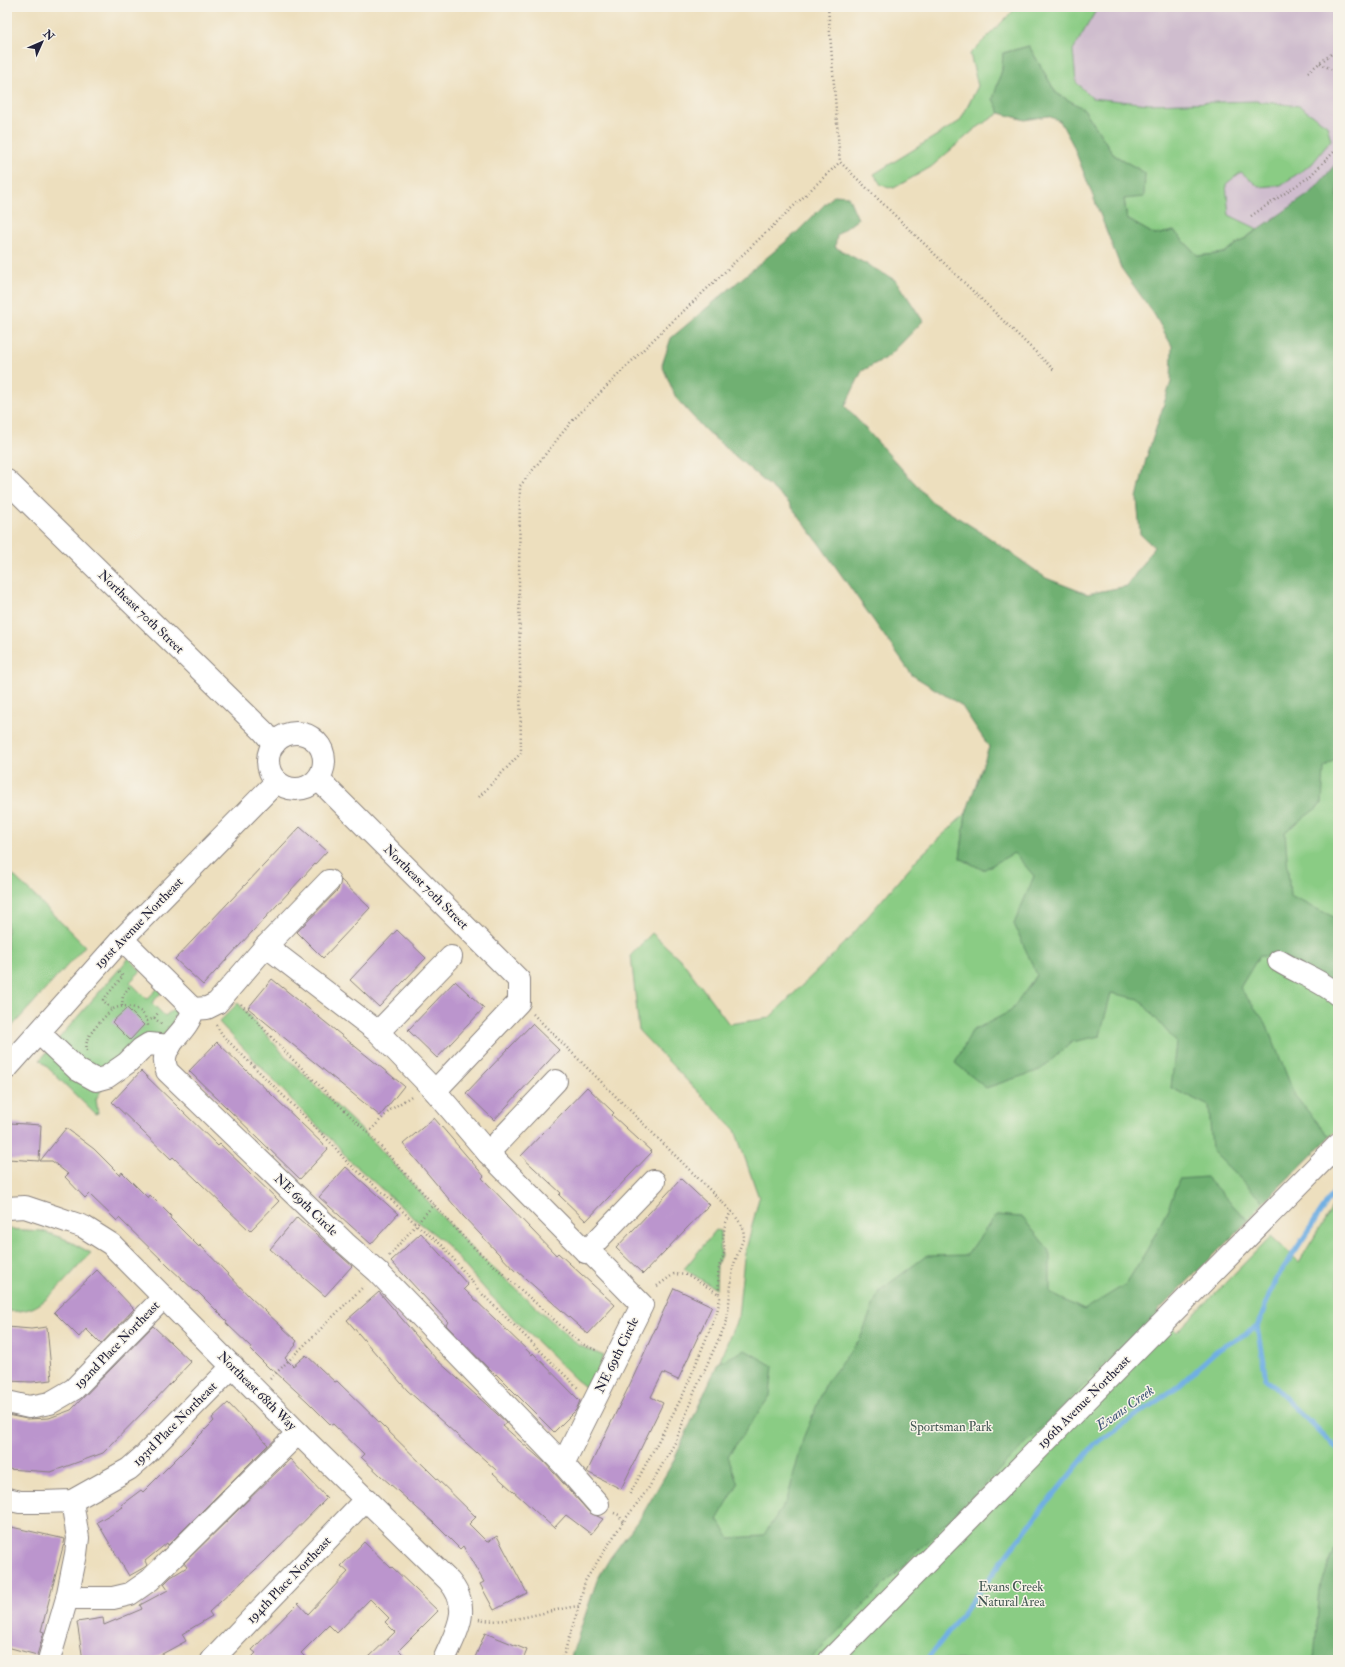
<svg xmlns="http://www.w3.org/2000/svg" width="1345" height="1667" font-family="'IM FELL Double Pica',serif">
<rect width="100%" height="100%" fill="#f7f3e8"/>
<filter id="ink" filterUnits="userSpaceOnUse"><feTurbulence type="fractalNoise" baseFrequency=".025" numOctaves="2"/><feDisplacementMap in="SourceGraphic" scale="8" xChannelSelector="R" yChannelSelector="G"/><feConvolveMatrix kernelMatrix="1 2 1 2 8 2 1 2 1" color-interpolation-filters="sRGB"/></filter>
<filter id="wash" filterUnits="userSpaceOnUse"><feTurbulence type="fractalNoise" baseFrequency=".012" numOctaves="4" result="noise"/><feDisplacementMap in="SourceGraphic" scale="16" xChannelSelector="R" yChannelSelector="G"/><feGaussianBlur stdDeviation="0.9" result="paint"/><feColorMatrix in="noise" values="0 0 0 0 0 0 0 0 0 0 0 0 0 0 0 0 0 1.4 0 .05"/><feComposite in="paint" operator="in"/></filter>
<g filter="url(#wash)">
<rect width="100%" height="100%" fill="#eddfbe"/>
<path fill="#cfbdce" d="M1098,7h240v154l-26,31 -54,37 -29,-14 -4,-30 16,-13 18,15 22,-2 -132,-81 -57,-6 -16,-16 -3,-32z"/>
<g fill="#8acc84" stroke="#567760">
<path d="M1017,7h81l-25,43 3,32 16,16 57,6 107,-3 43,5 28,19 4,15 -19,24 -31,21 -22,2 -18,-15 -15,12 3,31 29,14 -34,24 -26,3 -24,-25 -19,4 -28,-16 -3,-20 21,-26 -31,-18 -30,-46 -28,-16 -27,-47 -26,7 -1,17 -8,29 6,14 -25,16 -44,38 -37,21 -13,-3 -7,-11 86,-53 18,-35 -8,-32z"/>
<path d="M1338,360v769l-8,8 -4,-5 -67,65 5,5 -16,19 -6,-7 -93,90 28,28 94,-96 28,26 39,-64v462h-761l91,-174 58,-127 -7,3 19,-45 6,-59 15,-60 -24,-68 -96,-99 -8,-76 21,-22 31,29 46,62 40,-6 77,-76 70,-82 50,-47 -6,45 12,6z"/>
<path d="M7,869l78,77 -78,86z"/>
<path d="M129,958l12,13 -11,11 17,17 11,-11 4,4 -10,11 13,13 12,-10 3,7 -5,2 -3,10 -27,31 -42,31 -7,12 2,14 -3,1 -55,-54z"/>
<path d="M238,1003l49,55 85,82 99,108 107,97 26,11 -15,34 -14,-11 -85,-84 -47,-54 -27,-21 -70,-63 -9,-12 -32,-31 -86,-92z"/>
<path d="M7,1229l35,2 23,8 26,14c-14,14 -42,49 -59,55 -8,3 -17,4 -25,3z"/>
<path d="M716,1230l4,1 1,24 -4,9 -1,25 -32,-20z"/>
</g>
<g fill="#6fb072" stroke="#486956">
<path d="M1029,46l27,47 28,16 30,46 31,18 -1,24 -20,2 3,20 28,16 19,-4 24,25 26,-3 88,-61 26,-31v597l-14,10 -2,36 -37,28 5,64 48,23v69l-53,-31 -26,-1 -19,32 26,35 29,73 35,41 -66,65 -52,-51 -3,-45 -38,-18 5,-46 -37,-43 -28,-6 -11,43 -28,6 -32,28 -54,18 -31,-25 17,-32 39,-20 26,-36 -23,-51 20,-48 -20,-23 -31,17 -23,-12 6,-45 23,-66 -28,-42 -49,-30 -94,-133 -31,-41 -83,-72 -28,-31 -14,-33 9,-27 125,-105 38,-38 14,1 10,23 -21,16 -2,12 62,34 26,40 -34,35 -27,15 -17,35 86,95 53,33 62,44 41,16 40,-8 27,-39 -14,-13 -3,-36 9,-39 25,-77 1,-36 -18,-32 -33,-46 -48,-123 -13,-24 -12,-5 -23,4 -25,-7 -7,-14 9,-29 1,-17z"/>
<path d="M1206,1177l42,44 -439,439h-239l27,-80 13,-22 32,-43 31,-53 45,-99 27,-13 28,16 -3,30 -42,60 10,28 -21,36 13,18 33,-2 24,-36 17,-64 22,-53 34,-44 19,-48 47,-35 41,-1 29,-40 26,2 28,34v42l34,17 42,-26 22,-36 20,-39 11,-30z"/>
<path d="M1338,1544v116h-24l6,-73z"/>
</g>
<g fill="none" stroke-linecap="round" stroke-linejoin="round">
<g stroke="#6fafe3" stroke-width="5">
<path d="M1257,1327l9,52 72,71"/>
<path d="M927,1660l108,-142 59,-73 83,-58 39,-36 41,-24 18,-46 63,-95"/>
</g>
</g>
<g id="blocks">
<g fill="#bb95cd">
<path d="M300,827l27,24 -124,134 -28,-26z"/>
<path d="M341,880l29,28 -47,50 -26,-26 41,-42z"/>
<path d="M397,930l29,28 -47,49 -29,-27z"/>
<path d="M272,979l132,107 -24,30 -132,-108z"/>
<path d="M455,981l29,27 -47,50 -29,-28z"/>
<path d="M127,1008l17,17 -14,15 -18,-18z"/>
<path d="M532,1024l27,26 -65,70 -28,-27z"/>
<path d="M217,1042l111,107 -28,30 -111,-108z"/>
<path d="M141,1071l77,75 2,-2 59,57 -29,30 -77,-74 -2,2 -59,-57z"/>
<path d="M587,1087l27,26 -2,2 40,37 -66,69 -27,-26 2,-2 -40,-37z"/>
<path d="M434,1118l50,58 -2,2 74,77 2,-2 57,52 -27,29 -71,-63 -1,1 -53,-56 -60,-72z"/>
<path d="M10,1123l31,2 -2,36 -31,-2z"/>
<path d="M66,1128l28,21 26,26 2,-3 26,26 2,-3 21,21 -1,2 29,29 1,-2 50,52 47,44 -2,3 1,1 -11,13 8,8 13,-11 29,27 2,-1 139,136 -7,7 18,18 10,-6 30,57 -33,17 -14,-26 4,-2 -21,-36 -3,3 -26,-26 -53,-47 -20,-19 3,-3 -31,-30 -2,1 -24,-24 -36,-33 -1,1 -20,-20 1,-2 -25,-24 1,-2 -30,-30 -1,1 -27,-25 -50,-49 -2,3 -28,-27 -4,4 -20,-21 3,-3 -16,-13h-12z"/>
<path d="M346,1167l52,47 -27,30 -52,-47z"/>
<path d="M681,1179l28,26 -66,69 -27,-26z"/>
<path d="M297,1217l55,49 -27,30 -55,-47z"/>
<path d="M421,1233l47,52 -4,4 68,66 1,-2 47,48 -4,9 -22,22 -58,-58 -1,1 -6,-6 -43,-44 2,-3 -57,-61z"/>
<path d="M97,1270l37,39 -33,35 -15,-15 -7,8 -25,-25z"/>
<path d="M674,1288l38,18 -34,74 -15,-7 -12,24 12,6 -42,86 -34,-17 44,-90z"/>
<path d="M379,1292l58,68 60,54 9,8 -3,4 42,37 44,49 14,7 -12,15 -25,-19 -12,13 -61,-55 3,-3 -89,-80 -60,-70z"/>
<path d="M153,1326l38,36 -39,41 -49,50 -52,19 -44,-3v-54l20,4 22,-1 22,-8z"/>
<path d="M7,1327l24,2 16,-2 5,53 -20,2 -25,-1z"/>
<path d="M228,1403l40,42 -100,100 -1,-2 -22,18 2,4 -2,2 -16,9 -32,-54 26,-15 -2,-2 20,-15 2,2 71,-71 -2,-3z"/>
<path d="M290,1459l37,39 -61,62 -57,52 3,4 -30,18 4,7 -35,19h-68l-6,-38 26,-4 1,7 38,-16 -2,-4 28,-15 -4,-6 7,-7 16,-10 -3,-4z"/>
<path d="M7,1526l58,13 -24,92 3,1 -7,23 -30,-8z"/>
<path d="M364,1542l27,26 1,-1 46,44 -39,39 10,10h-43l29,-28 -10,-10 4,-4 -19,-19 -33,34 -8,-8 -28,28 7,7h-59l7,-7 -4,-3 46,-47 10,11 40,-42 -7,-6z"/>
<path d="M485,1633l42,17 -4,10h-49z"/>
</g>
</g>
</g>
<g filter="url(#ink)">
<use href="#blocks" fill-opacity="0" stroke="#88807c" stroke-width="1"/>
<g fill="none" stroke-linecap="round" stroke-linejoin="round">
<defs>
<g id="minor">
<path d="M7,481l257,251 10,12"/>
<circle cx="296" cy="761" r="28"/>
<path d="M318,779l201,201v22l-84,89"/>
<path d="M122,939l71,70"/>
<path d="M266,946l63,-65"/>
<path d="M1279,961c19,12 42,19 59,34"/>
<path d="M378,1032l73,-75"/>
<path d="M39,1033l39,37 18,10 11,-3 20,-14 14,-14 8,-5 21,2"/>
<path d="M7,1068l115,-129 154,-157"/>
<path d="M488,1153l68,-72"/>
<path d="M7,1208l18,-1 30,10 29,10 27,17 187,189 151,148c24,28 7,50 -5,79"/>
<path d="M586,1252l68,-71"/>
<path d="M7,1402l22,5 21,-4 24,-14 90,-92"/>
<path d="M563,1464l79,-159 -51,-52 -5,-1 -98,-99 -53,-62 -57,-59 -112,-86 -49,57 -10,5 -14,1c-4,22 -27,32 -28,49 -1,4 1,9 2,13l178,172 33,29 185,192 35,40"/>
<path d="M7,1499l13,3h22l30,-1 57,-32 16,-14 88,-89"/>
<path d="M67,1598h46l17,-4 20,-14 148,-147"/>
<path d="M49,1660l18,-62 9,-44 2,-16 -6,-37"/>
<path d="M212,1660l154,-161"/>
<path d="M830,1660l508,-515"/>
</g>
</defs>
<use href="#minor" stroke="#88807c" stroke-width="24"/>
<g stroke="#88807c" stroke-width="2.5" stroke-dasharray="1 3" stroke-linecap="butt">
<path d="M828,7l12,155 214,208"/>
<path d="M1320,63l18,10"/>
<path d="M1308,72l30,-23"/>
<path d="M1251,216l58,-39 29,-29"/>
<path d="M479,797l42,-44 -2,-170 1,-97 51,-64 79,-79 190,-181"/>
<path d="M241,1004l47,51 80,78 102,111 110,99 18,8"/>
<path d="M122,1006l1,-11 7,-9"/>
<path d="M111,1009l-8,-9 20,-24 -5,-4"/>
<path d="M533,1014l200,199 10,14 1,10 -11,30 -6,54 -33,72 -18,48 -28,48 -25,33 -38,59 -6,25 -17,54"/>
<path d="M154,1018l9,7"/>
<path d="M147,1021l7,-3 4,-5"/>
<path d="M216,1025l8,12 108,107 14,17 42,36 29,28 26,21 38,47 98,96"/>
<path d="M87,1051c-1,-5 -1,-10 2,-15 3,-5 20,-25 24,-27 16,-7 33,0 35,17"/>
<path d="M368,1133l22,-23 23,-15"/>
<path d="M389,1256l45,-52"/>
<path d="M657,1286l17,-12 14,1 31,19 -1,-19 1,-8 6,-16 -2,-13 2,-13 6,-14"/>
<path d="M270,1379l94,-93"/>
<path d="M630,1494l54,-101 33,-81 3,-14 -1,-4"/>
<path d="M614,1513l5,2 4,7"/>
<path d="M479,1619c28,7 71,-10 100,-13"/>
</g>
<use href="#minor" stroke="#fff" stroke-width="22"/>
</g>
</g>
<g text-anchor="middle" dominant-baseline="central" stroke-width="3" stroke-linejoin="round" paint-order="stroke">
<g font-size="13" fill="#22223b" stroke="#f7f3e8">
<text transform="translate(141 612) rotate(44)">Northeast 70th Street</text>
<text transform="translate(426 887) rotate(45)">Northeast 70th Street</text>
<text transform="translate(139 923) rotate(-46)">191st Avenue Northeast</text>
<text transform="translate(306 1205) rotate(44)">NE 69th Circle</text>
<text transform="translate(117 1345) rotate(-46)">192nd Place Northeast</text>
<text transform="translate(617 1355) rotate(-64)">NE 69th Circle</text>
<text transform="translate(257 1391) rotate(45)">Northeast 68th Way</text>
<text transform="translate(1084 1402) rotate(-45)">196th Avenue Northeast</text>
<text transform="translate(175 1424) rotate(-45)">193rd Place Northeast</text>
<text transform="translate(289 1580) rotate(-46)">194th Place Northeast</text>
</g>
<g font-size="13" fill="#415551" stroke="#f7f3e8">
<text x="951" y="1427">Sportsman Park</text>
<text x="1011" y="1587">Evans Creek<tspan x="1011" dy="15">Natural Area</tspan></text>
</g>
<g font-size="14" font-style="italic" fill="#3d5376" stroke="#f7f3e8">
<text transform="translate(1125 1408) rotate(-35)">Evans Creek</text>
</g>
</g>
<rect width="1345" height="1667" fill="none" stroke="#f7f3e8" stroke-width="24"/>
<g transform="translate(42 42) rotate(45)" stroke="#f7f3e8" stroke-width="3" paint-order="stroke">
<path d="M0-3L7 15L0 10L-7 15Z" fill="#22223b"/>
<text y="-6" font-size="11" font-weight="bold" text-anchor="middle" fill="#22223b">N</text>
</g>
</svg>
